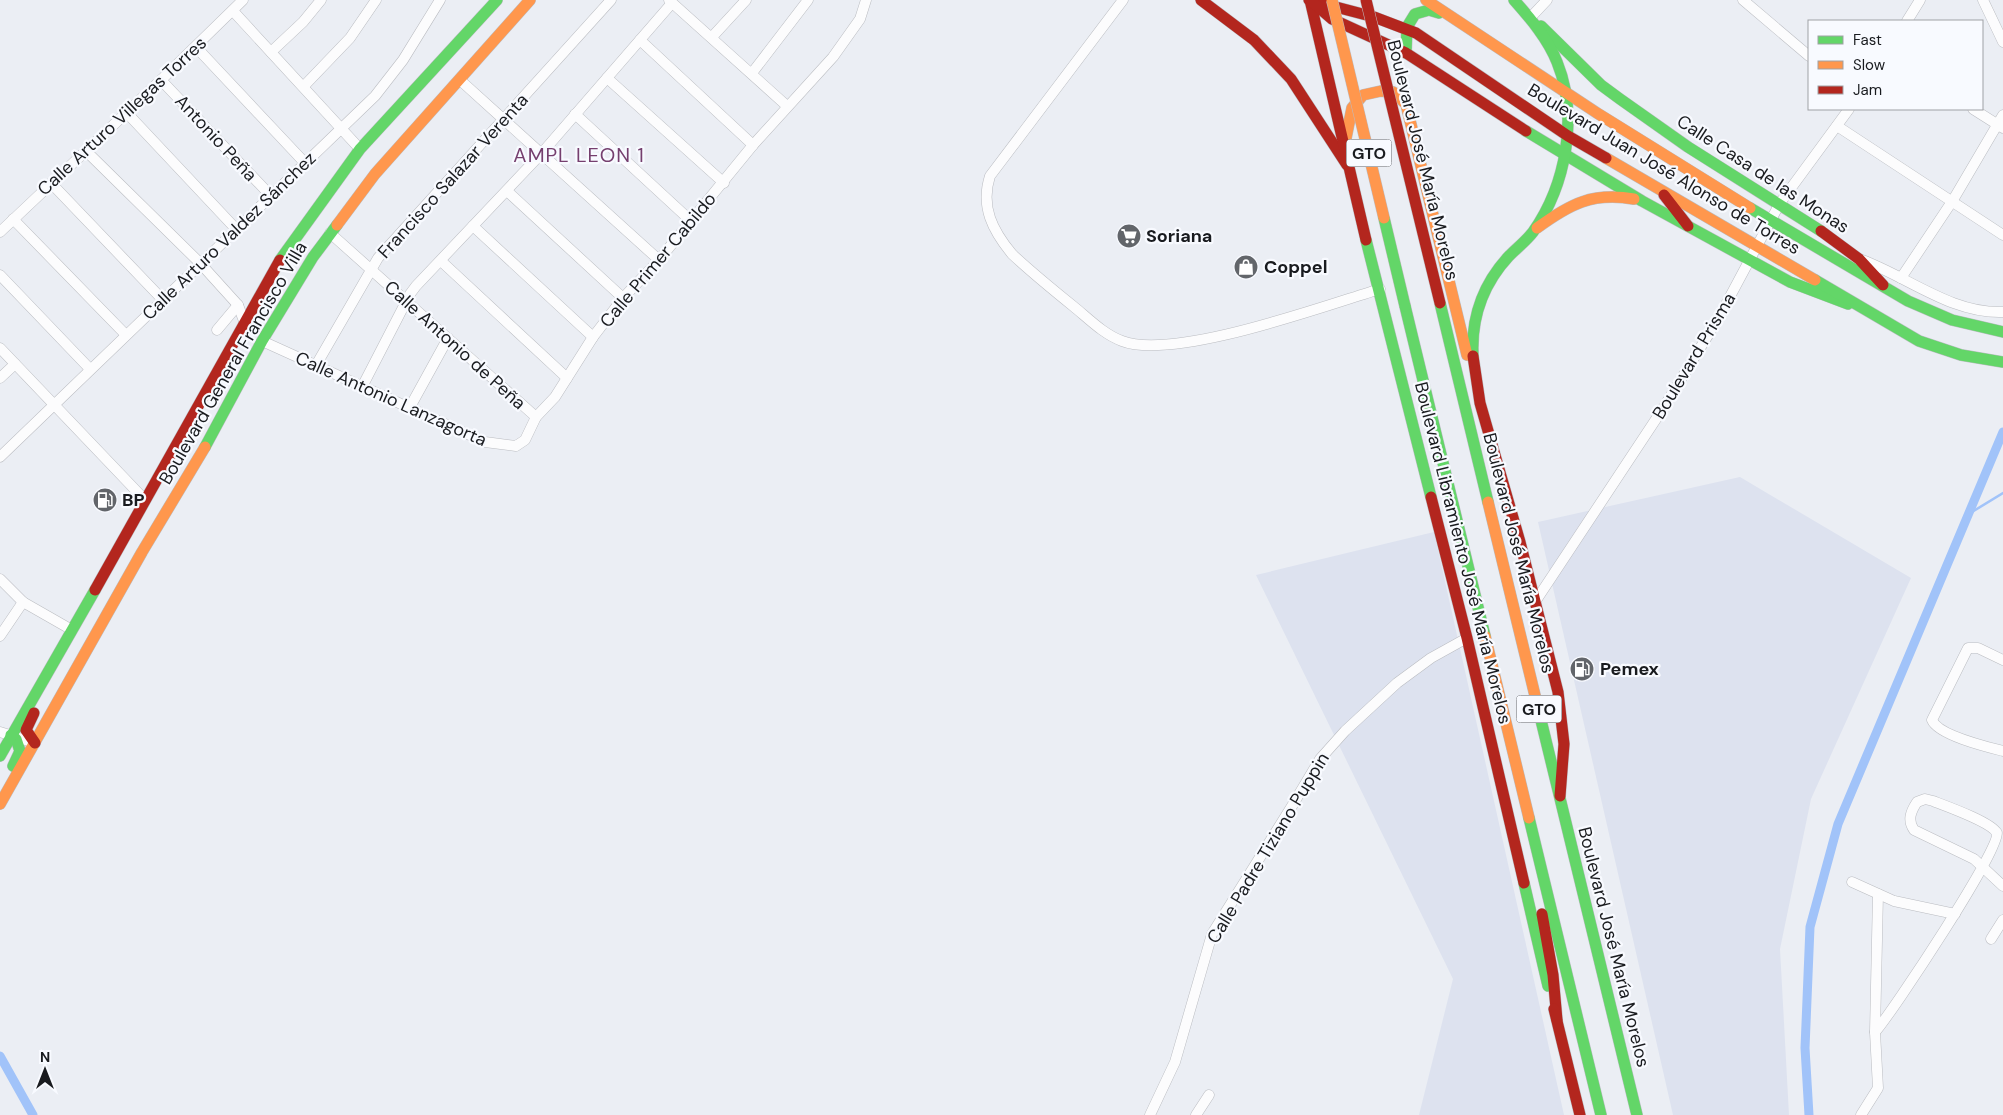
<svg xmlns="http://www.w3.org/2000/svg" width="2003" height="1115" font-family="'DM Sans',sans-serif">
<rect width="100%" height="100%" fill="#ebeef4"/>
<g fill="#dde2ef">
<path d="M1740,477l171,101 -100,221 -31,150 9,166h-116l-135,-593z"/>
<path d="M1434,532l130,583h-145l34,-136 -197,-404z"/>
</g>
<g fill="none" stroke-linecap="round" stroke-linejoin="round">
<path stroke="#a1c3f9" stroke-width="2.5" d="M1967,515l36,-22"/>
<g stroke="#a1c3f9" stroke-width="9">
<path d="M0,1056l33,59"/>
<path d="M1809,1115l-4,-67 5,-121 28,-103 165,-392"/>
</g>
<defs>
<g id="street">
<path d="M669,0l118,106"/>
<path d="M1123,0l-133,176c-10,31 3,55 22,78 19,18 40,35 61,52 15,12 30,28 49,35 51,20 202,-35 258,-52"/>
<path d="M1743,0l66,56"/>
<path d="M1983,0l20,42"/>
<path d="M233,11l127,138"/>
<path d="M1530,18l17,-18"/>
<path d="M1907,21l13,-21"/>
<path d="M712,37l34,-37"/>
<path d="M640,40l113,105"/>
<path d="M196,47l109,116"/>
<path d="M271,52l32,-30 18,-22"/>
<path d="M752,73l56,-73"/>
<path d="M607,78l117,105"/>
<path d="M161,80l110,116"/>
<path d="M460,80l199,180"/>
<path d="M304,86l46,-48 26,-38"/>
<path d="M1973,109l30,19"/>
<path d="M126,112l110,117"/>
<path d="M575,114l116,107"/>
<path d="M1837,126l166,109"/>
<path d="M86,151l114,112 38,42 6,16"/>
<path d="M51,183l111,116"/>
<path d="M507,191l116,107"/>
<path d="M13,219l112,115"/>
<path d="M473,226l120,111"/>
<path d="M0,232l161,-152 82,-80"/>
<path d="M330,233l206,184"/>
<path d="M1862,260c46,17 90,54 141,52"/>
<path d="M441,261l126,117"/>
<path d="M0,275l90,94"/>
<path d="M1901,278l52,-78 50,-85"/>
<path d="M217,330l21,-25"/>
<path d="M262,341l223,101 31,4 9,-6 11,-23 19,-20 38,-60 30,-39 36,-38 94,-115 80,-88 27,-38 6,-19"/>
<path d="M0,348l145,152"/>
<path d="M315,367l63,-109 233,-258"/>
<path d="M0,378l15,-14"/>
<path d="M362,387l48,-93 6,-8 125,-132 131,-151"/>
<path d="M410,407l38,-69"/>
<path d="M0,457l375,-361 28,-36 37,-60"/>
<path d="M0,579l23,23 49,28"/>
<path d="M1535,602l127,-192 56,-91 62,-116 69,-94"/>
<path d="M0,636l23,-34"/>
<path d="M2003,660l-25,-12h-10l-36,72c6,15 55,27 71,31"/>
<path d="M0,732l35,11"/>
<path d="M1852,882l42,19 61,13"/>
<path d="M1991,939l12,-19"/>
<path d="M1875,1032c17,-19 128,-187 122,-199 -6,-11 -51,-27 -64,-32l-8,-2 -8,3c-6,9 -10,18 -3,28l60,29 29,27"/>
<path d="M1150,1115l25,-53 37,-128 80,-128 28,-47 25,-28 52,-48 34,-25 36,-20"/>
<path d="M1196,1115l13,-20"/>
<path d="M1861,1115l17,-27 -3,-56 3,-138"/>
</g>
<g id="fast">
<path d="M1541,26l60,59 19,14 68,48 133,84"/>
<path d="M1406,53l1,-26 8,-13 14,-4 10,3"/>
<path d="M1526,131l116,70 148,81 58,22"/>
<path d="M1750,208l158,93 44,19 51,12"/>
<path d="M1366,240l65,257"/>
<path d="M280,260l80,-111 137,-149"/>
<path d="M1815,280l104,61 42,14 42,7"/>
<path d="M1440,303l48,199"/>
<path d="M1405,306l80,330"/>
<path d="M1473,356c-2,-38 10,-72 36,-100 8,-8 17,-15 24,-24 33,-47 46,-116 24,-170 -9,-23 -27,-44 -43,-62"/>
<path d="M205,447l57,-106 51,-84 24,-32"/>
<path d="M1539,712l98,403"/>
<path d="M11,735l5,4 4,12 -7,15"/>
<path d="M0,756l95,-166"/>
<path d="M1529,818l72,297"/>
<path d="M1524,883l24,103"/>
</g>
<g id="slow">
<path d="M1426,0l171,113 153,95"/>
<path d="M1346,138l6,-30 11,-13 18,-4 12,1 13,12 61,251"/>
<path d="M1606,158l209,122"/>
<path d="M337,225l38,-51 155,-174"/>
<path d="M1537,228c33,-24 55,-36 97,-29"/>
<path d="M1488,502l51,210"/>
<path d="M1485,636l44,182"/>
<path d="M0,804l142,-252 63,-105"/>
</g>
<g id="jam">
<path d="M1201,0l53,40 37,39 56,86"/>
<path d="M1309,0l65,17 42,16 152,103 38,22"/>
<path d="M1310,0l56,240"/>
<path d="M1310,0l22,19 74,34 120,78"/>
<path d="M1664,195l24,31"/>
<path d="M1821,231l38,28 24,26"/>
<path d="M1473,356l7,47 40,139 38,150 6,52 -4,52"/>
<path d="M1431,497l36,141 57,245"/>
<path d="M95,590l185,-330"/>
<path d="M34,713l-8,17 9,13"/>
<path d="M1542,914l11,61 4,45"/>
<path d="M1554,1009l26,106"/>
</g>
</defs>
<use href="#street" stroke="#babcc1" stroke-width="11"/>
<use href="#fast" stroke="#babcc1" stroke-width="12"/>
<use href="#slow" stroke="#babcc1" stroke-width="12"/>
<use href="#jam" stroke="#babcc1" stroke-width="12"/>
<use href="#street" stroke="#fcfcfd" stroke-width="10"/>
<use href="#fast" stroke="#63d668" stroke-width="11"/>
<use href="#slow" stroke="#ff974d" stroke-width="11"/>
<use href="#jam" stroke="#b3261e" stroke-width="11"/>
<defs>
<path id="fast-bridge" d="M1384,218l21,88"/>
<path id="slow-bridge" d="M1332,0l52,218"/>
<path id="jam-bridge" d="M1366,0l74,303"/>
</defs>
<use href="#fast-bridge" stroke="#bfbbbe" stroke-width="12" stroke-linecap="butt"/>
<use href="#slow-bridge" stroke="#bfbbbe" stroke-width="12" stroke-linecap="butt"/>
<use href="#jam-bridge" stroke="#bfbbbe" stroke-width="12" stroke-linecap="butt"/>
<use href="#fast-bridge" stroke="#63d668" stroke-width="11"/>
<use href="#slow-bridge" stroke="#ff974d" stroke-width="11"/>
<use href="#jam-bridge" stroke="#b3261e" stroke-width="11"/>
</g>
<defs>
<symbol id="supermarket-disc" viewBox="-11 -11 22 22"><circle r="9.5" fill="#62656a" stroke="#f8faff"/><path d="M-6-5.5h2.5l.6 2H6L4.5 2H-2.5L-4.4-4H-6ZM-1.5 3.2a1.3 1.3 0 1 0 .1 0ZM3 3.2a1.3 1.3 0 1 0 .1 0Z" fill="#fff"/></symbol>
<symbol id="shop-disc" viewBox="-11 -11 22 22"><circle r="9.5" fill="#62656a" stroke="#f8faff"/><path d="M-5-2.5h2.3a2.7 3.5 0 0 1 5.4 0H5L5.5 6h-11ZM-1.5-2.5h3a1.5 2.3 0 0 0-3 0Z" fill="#fff"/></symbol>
<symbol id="fuel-disc" viewBox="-11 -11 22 22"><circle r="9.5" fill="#62656a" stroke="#f8faff"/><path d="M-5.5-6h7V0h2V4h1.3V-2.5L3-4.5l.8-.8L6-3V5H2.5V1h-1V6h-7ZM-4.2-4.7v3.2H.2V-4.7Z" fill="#fff"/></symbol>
</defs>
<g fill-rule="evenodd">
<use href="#supermarket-disc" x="1115" y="222" width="28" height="28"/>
<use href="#shop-disc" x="1232" y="253" width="28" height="28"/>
<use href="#fuel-disc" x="91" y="486" width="28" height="28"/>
<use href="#fuel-disc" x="1568" y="655" width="28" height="28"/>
</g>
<g text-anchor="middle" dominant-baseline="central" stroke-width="4.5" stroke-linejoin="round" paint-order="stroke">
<g fill="#f8faff" stroke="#5c5e62" stroke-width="1">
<rect x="1346.5" y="139.5" width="45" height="27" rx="4"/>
<rect x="1516.5" y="695.5" width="45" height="27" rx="4"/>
</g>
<g font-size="16" font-weight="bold" fill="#191b1f">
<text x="1369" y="153">GTO</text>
<text x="1539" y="709">GTO</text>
</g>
<g font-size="18" fill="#191b1f" stroke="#f8faff">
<text transform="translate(122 116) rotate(-43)">Calle Arturo Villegas Torres</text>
<text transform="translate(216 138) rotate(47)">Antonio Peña</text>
<text transform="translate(1423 160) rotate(76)">Boulevard José María Morelos</text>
<text transform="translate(1664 169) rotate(31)">Boulevard Juan José Alonso de Torres</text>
<text transform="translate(1763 174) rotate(33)">Calle Casa de las Monas</text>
<text transform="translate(453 176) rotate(-48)">Francisco Salazar Verenta</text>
<text transform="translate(229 236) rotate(-44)">Calle Arturo Valdez Sánchez</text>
<text transform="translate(658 260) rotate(-50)">Calle Primer Cabildo</text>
<text transform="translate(455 345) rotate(42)">Calle Antonio de Peña</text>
<text transform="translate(1694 356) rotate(-59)">Boulevard Prisma</text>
<text transform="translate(233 363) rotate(-60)">Boulevard General Francisco Villa</text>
<text transform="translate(391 399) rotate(24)">Calle Antonio Lanzagorta</text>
<text transform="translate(1463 553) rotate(76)">Boulevard Libramiento José María Morelos</text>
<text transform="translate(1519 553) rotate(76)">Boulevard José María Morelos</text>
<text transform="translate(1268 848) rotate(-59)">Calle Padre Tiziano Puppin</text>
<text transform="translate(1614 947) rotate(76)">Boulevard José María Morelos</text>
</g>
<g font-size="18" font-weight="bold" fill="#191b1f" stroke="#f8faff" text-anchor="start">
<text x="1146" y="236">Soriana</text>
<text x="1264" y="267">Coppel</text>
<text x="122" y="500">BP</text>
<text x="1600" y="669">Pemex</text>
</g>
<g font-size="20" letter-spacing="1" fill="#753f6e" stroke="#f8faff">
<text x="579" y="155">AMPL LEON 1</text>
</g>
</g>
<rect x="1808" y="20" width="175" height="90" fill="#f8faff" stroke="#9fa1a5"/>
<rect x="1818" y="36" width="25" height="8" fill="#63d668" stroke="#9fa1a5"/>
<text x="1853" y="45" font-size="15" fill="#191b1f">Fast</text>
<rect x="1818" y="61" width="25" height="8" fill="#ff974d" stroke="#9fa1a5"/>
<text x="1853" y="70" font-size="15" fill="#191b1f">Slow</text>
<rect x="1818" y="86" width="25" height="8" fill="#b3261e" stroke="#9fa1a5"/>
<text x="1853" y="95" font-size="15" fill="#191b1f">Jam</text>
<g transform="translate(45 1070)" stroke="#f8faff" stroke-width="4" paint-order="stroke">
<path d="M0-4L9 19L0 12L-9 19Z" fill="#191b1f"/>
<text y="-8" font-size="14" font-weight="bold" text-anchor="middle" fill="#191b1f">N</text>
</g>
</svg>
